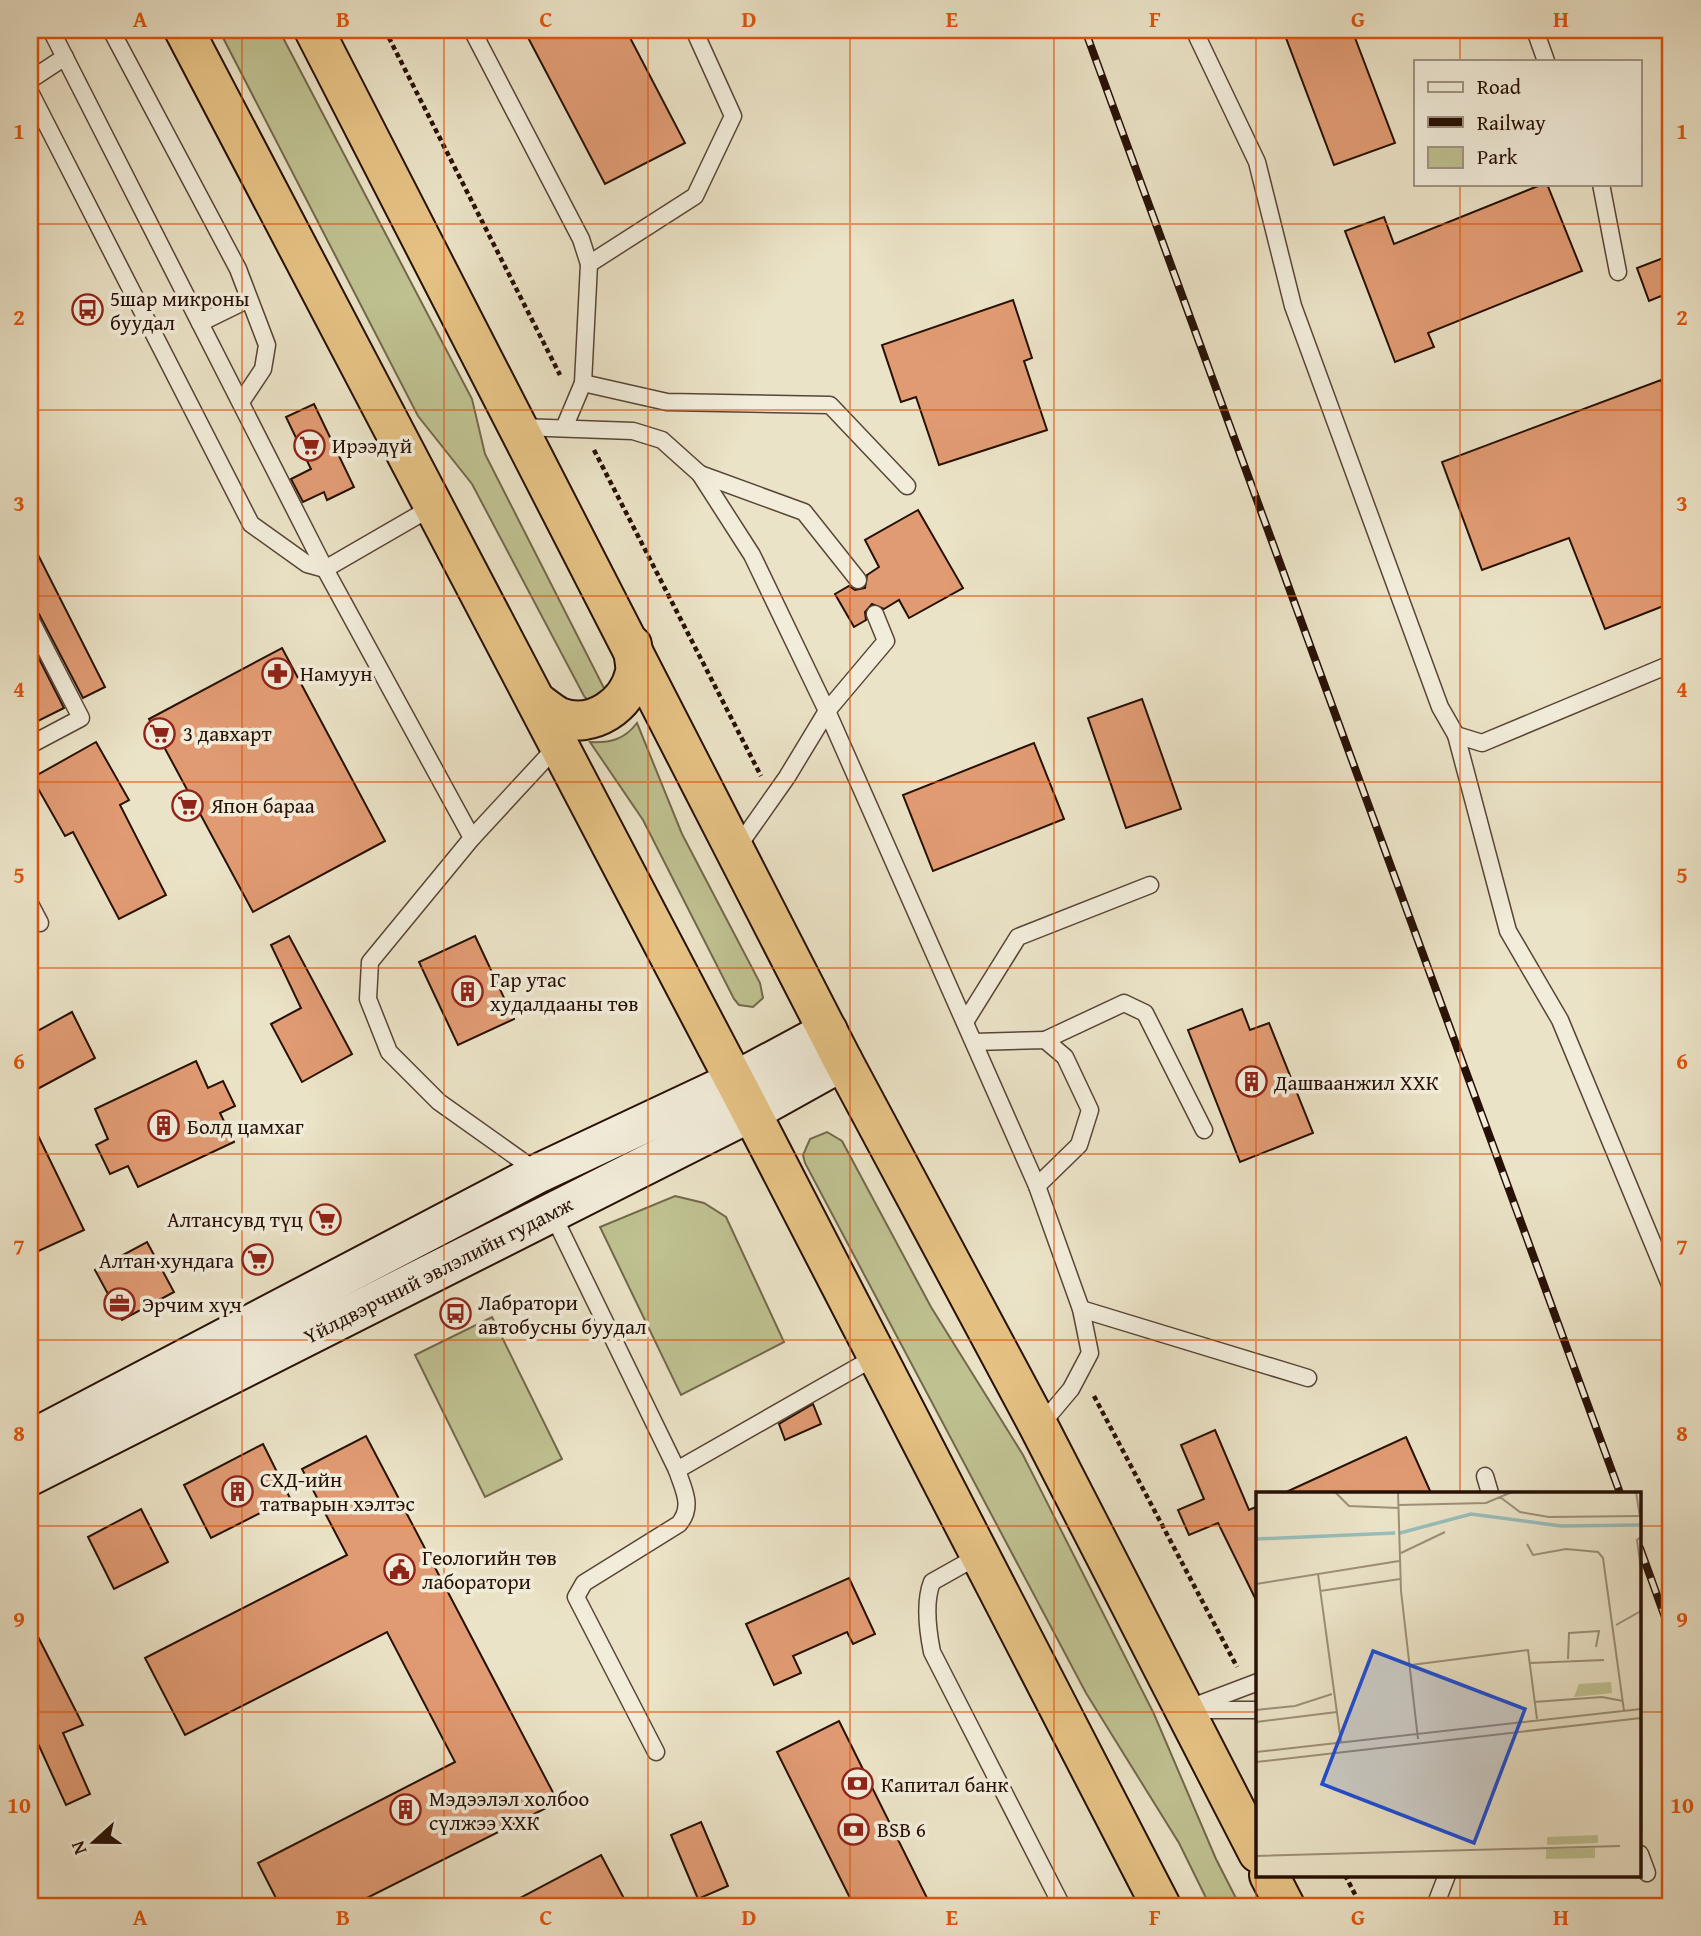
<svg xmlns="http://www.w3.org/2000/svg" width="1701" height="1936" font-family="'Gentium Book Plus',serif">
<rect width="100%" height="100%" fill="#ebe3c7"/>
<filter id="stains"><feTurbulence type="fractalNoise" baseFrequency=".00286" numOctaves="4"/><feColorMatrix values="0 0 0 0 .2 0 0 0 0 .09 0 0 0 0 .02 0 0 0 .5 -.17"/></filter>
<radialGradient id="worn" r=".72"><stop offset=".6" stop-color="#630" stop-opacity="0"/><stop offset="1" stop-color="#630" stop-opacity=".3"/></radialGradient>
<g fill="#bfc191" stroke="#73684b" stroke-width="2">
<path d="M219,30h60l193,369 13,55 122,240 -18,8 -5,-6 -112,-212 -54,-68z"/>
<path d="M637,723l45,111 78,149 3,15 -10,9 -14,-2 -5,-6 -91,-179 -53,-78c20,1 34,-2 47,-19z"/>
<path d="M827,1132l15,9 89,166 92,148 131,259 62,145 24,47h-30l-31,-63 -93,-150 -281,-530 -2,-8 7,-16z"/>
<path d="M675,1196l29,7 22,14 58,125 -103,53 -81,-168z"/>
<path d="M492,1317l70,142 -77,38 -70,-142z"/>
</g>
<g fill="#e19b73" stroke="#271005" stroke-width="2">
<path d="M524,30h102l59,113 -80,41z"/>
<path d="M1283,30h69l43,113 -61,22z"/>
<path d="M1543,184h4l35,87 -154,62 6,14 -39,15 -50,-131 39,-14 10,27z"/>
<path d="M1671,255v37l-22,9 -12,-33z"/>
<path d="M1013,300l19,58 -8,3 23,69 -108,35 -23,-68 -15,5 -19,-57z"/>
<path d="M1661,380l10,27v196l-66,26 -36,-91 -87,32 -40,-108z"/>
<path d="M314,404l40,83 -27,13 -3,-8 -21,10 -12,-23 20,-10 -25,-52z"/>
<path d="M918,510l45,78 -54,30 -10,-18 -15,9 -12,-5 -7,8 1,8 -12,7 -19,-33 14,-8 6,4 10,-2 2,-13 12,-8 -14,-27z"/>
<path d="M30,539l75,148 -22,11 -44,-84 -9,-5z"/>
<path d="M30,641l34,67 -34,17z"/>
<path d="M282,648l103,193 -132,71 -104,-193z"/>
<path d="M1142,699l39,110 -55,19 -38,-110z"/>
<path d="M96,742l33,58 -9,5 46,90 -47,24 -46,-87 -8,4 -33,-58z"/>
<path d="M1034,743l30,76 -131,52 -30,-76z"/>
<path d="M289,936l63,118 -50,28 -31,-58 30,-16 -30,-63z"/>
<path d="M475,936l39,83 -56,26 -39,-83z"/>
<path d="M1242,1009l8,21 19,-7 44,110 -73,29 -52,-132z"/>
<path d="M72,1012l23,46 -65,35v-58z"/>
<path d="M196,1061l12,27 15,-7 12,25 -15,7 14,29 -96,45 -10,-21 -18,8 -14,-29 12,-6 -13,-30z"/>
<path d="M30,1119l54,111 -54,25z"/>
<path d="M147,1242l27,50 -52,28 -27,-50z"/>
<path d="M813,1404l8,20 -36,16 -6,-16z"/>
<path d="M1215,1430l34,80 9,-4v98l-40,-81 -29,12 -11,-25 26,-11 -23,-54z"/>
<path d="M366,1436l192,366 -207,104h-71l-22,-43 197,-101 -68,-130 -202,103 -40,-77 202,-103 -45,-86z"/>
<path d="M1406,1437l25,56h-147z"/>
<path d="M263,1444l27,54 -79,40 -27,-53z"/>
<path d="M141,1509l27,53 -54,27 -26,-52z"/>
<path d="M849,1578l26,56 -22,10 -6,-12 -54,24 8,17 -27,12 -28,-61z"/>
<path d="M30,1621l53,104 -20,8 27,61 -24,11 -36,-79z"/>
<path d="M839,1721l92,185h-77l-77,-154z"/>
<path d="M701,1822l27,64 -30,13 -27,-64z"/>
<path d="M601,1855l27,51h-123z"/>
</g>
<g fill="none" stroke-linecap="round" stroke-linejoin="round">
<defs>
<g id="service">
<path d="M51,30l274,539 147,269 -102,124 -2,37 21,53 50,50 100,71"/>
<path d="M111,30l127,239 29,76 -4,24 -22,33"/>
<path d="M472,30l109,209 8,25 -6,119 -19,45"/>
<path d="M1194,30l63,132 36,144 147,401 16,28 26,8 189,-79"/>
<path d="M1535,30l11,31"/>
<path d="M30,80l35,-23"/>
<path d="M30,92l221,432 56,40 18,5 109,-63"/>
<path d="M1601,184l17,88"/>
<path d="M589,264l106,-68 38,-80 -39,-86"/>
<path d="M200,323l49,-24"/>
<path d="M583,383l84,19 163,3 77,81"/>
<path d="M520,427l113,4 29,9 38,34 52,81 75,156 210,475 44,123 9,44 -19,36 -32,38"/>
<path d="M700,474l104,38 54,68"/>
<path d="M30,619l51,99 -51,27"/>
<path d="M1456,735l52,196 52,89 111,267"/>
<path d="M472,838l86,-93"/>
<path d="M737,848l50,-71 40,-66 59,-70 -11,-27"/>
<path d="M30,904l10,19"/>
<path d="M965,1022l53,-85 132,-52"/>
<path d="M1045,1040l79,-37 21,10 59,117"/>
<path d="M974,1042l71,-2 20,17 25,53 -11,35 -42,41"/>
<path d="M552,1213l125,257"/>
<path d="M1081,1309l227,69"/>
<path d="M1485,1476l5,17"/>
<path d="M980,1555l-48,27c-8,20 -4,50 0,70l130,254"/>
<path d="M1184,1710l74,-28"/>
<path d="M1194,1710h64"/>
<path d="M656,1752l-80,-155 8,-14 95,-59c15,-18 4,-35 -2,-54l200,-114"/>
<path d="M1640,1854l7,19"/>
<path d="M1435,1906l12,-31"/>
</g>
<g id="secondary">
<path d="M30,1440l509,-267 196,-92 93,-50"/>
<path d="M30,1476l721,-364 92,-51"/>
</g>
<g id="trunk">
<path d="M184,30l567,1082 410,794"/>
<path d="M314,30l529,1031 196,366 219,426"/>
<path d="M536,701c7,5 15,12 23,16 33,13 69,-12 76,-45 1,-8 -2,-19 -3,-27"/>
<path d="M1269,1875l16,31"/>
</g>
</defs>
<use href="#service" stroke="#584536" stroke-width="19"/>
<use href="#secondary" stroke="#271005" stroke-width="42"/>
<use href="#trunk" stroke="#271005" stroke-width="42"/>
<g stroke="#271005" stroke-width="4.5" stroke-dasharray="5 3.5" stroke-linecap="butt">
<path d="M385,30l175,345"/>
<path d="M594,450l167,326"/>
<path d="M1094,1396l143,271"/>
<path d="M1640,1722v-1"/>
<path d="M1345,1875l16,31"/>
</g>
<use href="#service" stroke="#f2eddb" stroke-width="16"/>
<use href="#secondary" stroke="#f2eddb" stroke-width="38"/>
<use href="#trunk" stroke="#e6c284" stroke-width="38"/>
<defs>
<g id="rail">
<path d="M1085,30l535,1463"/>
<path d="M1640,1548l31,86"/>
</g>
</defs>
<use href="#rail" stroke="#271005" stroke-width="8"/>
<use href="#rail" stroke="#f2eddb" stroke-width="5" stroke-dasharray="16" stroke-linecap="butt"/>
</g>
<path fill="none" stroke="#de550c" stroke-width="2" stroke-opacity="0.55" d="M242,30v1876M444,30v1876M648,30v1876M850,30v1876M1054,30v1876M1256,30v1876M1460,30v31M1460,184v1309M30,224h1641M30,410h1641M30,596h1641M30,782h1641M30,968h1641M30,1154h1641M30,1340h1641M30,1526h1228M1640,1526h31M30,1712h1228M1640,1712h31M1460,1875v31"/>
<defs>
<symbol id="bus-ring" viewBox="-11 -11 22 22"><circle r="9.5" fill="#f2eddb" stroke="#8f2418" stroke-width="1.5"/><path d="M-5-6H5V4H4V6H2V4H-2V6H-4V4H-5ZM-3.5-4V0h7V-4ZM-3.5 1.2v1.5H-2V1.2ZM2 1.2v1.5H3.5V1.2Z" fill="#8f2418"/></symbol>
<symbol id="supermarket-ring" viewBox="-11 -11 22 22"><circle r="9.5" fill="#f2eddb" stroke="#8f2418" stroke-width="1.5"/><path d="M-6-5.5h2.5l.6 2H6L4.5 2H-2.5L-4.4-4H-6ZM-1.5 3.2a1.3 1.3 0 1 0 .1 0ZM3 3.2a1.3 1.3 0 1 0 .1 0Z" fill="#8f2418"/></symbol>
<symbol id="pharmacy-ring" viewBox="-11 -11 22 22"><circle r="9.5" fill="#f2eddb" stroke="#8f2418" stroke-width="1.5"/><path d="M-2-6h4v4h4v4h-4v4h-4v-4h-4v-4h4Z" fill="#8f2418"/></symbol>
<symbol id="building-ring" viewBox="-11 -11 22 22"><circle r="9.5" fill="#f2eddb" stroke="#8f2418" stroke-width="1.5"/><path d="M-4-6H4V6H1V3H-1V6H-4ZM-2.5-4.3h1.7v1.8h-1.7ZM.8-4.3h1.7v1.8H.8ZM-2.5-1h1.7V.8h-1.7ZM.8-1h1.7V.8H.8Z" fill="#8f2418"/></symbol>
<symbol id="office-ring" viewBox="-11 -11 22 22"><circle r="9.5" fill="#f2eddb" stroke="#8f2418" stroke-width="1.5"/><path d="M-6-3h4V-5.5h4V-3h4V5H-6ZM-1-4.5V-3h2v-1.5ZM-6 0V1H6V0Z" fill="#8f2418"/></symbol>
<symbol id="civic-ring" viewBox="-11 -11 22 22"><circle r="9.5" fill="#f2eddb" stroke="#8f2418" stroke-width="1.5"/><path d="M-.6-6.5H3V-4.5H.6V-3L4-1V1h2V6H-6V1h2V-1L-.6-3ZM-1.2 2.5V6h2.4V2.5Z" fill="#8f2418"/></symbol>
<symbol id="bank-ring" viewBox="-11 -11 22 22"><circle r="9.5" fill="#f2eddb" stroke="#8f2418" stroke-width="1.5"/><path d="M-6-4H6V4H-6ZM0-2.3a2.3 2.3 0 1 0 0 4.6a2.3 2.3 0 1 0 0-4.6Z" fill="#8f2418"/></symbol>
</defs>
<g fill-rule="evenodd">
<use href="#bus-ring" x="70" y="292" width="35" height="35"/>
<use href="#supermarket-ring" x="292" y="428" width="35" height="35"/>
<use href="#pharmacy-ring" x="260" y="656" width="35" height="35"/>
<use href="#supermarket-ring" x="142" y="716" width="35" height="35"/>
<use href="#supermarket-ring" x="170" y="788" width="35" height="35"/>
<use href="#building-ring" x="450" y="974" width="35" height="35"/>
<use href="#building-ring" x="1234" y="1064" width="35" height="35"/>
<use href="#building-ring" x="146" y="1108" width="35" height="35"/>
<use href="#supermarket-ring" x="308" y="1202" width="35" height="35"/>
<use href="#supermarket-ring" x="240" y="1242" width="35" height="35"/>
<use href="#office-ring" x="102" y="1286" width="35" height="35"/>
<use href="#bus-ring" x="438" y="1296" width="35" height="35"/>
<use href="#building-ring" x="220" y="1474" width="35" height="35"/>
<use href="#civic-ring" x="382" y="1552" width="35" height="35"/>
<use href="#bank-ring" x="840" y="1766" width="35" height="35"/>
<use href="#building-ring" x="388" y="1792" width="35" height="35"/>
<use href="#bank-ring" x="836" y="1812" width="35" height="35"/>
</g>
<g text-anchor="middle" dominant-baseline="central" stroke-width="7" stroke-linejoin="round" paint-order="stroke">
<g font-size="21" fill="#271005" stroke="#f2eddb" text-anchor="start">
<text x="110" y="298">5шар микроны<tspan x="110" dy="24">буудал</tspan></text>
<text x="332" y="445">Ирээдүй</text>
<text x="300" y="673">Намуун</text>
<text x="183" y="733">3 давхарт</text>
<text x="211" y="805">Япон бараа</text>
<text x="490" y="979">Гар утас<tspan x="490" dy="24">худалдааны төв</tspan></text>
<text x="1274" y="1082">Дашваанжил ХХК</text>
<text x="187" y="1126">Болд цамхаг</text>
<text x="303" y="1219" text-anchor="end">Алтансувд түц</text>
<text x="234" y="1260" text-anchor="end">Алтан хундага</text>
<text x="478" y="1302">Лабратори<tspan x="478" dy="24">автобусны буудал</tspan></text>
<text x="142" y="1304">Эрчим хүч</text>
<text x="260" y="1479">СХД-ийн<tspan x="260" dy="24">татварын хэлтэс</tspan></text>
<text x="422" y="1557">Геологийн төв<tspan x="422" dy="24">лаборатори</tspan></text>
<text x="881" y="1784">Капитал банк</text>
<text x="429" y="1798">Мэдээлэл холбоо<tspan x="429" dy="24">сүлжээ ХХК</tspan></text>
<text x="877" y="1829">BSB 6</text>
</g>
<g font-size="21" fill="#271005" stroke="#f2eddb">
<text transform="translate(438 1270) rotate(-27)">Үйлдвэрчний эвлэлийн гудамж</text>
</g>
</g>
<g transform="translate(1256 1492)">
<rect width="385" height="385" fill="#ebe3c7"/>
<path d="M355,190l1,11 -38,4 5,-13zM342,343v8l-51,2v-8zM339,356v10l-49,1v-10z" fill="#bfc191"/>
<path fill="none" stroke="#99bdba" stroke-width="3.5" d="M144,41l71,-19 90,12 80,-1M0,47l139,-6"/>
<path fill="none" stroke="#9d8f79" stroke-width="2" d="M79,0l14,14 50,2M142,0l3,99 17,148M380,0l4,25M244,5l20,15 29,5 92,-1M143,13l87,-2 26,-11M271,52l6,11 33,-6 32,3 5,6 21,153M145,61l44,-21M385,77l-4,-29 4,-3M62,82l23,168M0,92l143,-23M64,99l80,-12M360,133l25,-14M312,167l1,-26 30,-2 -3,16M274,171l74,-3M155,173l117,-15 9,69M278,210l68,-5 21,4M0,218l39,-4 37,-12M0,230l81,-10M0,260l385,-43M0,270l385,-44M0,364l364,-10"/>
<path fill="#1d4ed8" fill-opacity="0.15" stroke="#1d4ed8" stroke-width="3.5" d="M117,159l152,58 -51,134 -152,-59z"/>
<rect width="385" height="385" fill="none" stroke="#271005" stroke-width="3.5"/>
</g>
<rect width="1701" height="1936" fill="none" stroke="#ebe3c7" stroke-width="77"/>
<rect x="1414" y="60" width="228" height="126" fill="#f2eddb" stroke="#a19585" stroke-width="2"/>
<rect x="1428" y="82" width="35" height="10" fill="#f2eddb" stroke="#a19585" stroke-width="2"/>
<text x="1477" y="94" font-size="21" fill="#271005">Road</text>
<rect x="1428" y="117" width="35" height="10" fill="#271005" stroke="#a19585" stroke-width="2"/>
<text x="1477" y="130" font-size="21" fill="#271005">Railway</text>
<rect x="1428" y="147" width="35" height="21" fill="#bfc191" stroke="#a19585" stroke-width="2"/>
<text x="1477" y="164" font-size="21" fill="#271005">Park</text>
<g transform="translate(94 1842) rotate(249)" stroke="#f2eddb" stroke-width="5" paint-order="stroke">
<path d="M0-5L12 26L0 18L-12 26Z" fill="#271005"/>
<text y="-10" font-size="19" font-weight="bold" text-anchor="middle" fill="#271005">N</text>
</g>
<rect x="38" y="38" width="1624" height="1860" fill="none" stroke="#de550c" stroke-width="2.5"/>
<g font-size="23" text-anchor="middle" font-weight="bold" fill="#de550c">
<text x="140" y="27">A</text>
<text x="343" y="27">B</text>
<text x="546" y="27">C</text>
<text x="749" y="27">D</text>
<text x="952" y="27">E</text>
<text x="1155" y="27">F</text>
<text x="1358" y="27">G</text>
<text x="1561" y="27">H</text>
<text x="19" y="139">1</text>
<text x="1682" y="139">1</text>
<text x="19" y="325">2</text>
<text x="1682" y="325">2</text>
<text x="19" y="511">3</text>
<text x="1682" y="511">3</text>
<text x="19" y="697">4</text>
<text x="1682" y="697">4</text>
<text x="19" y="883">5</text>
<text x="1682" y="883">5</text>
<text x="19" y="1069">6</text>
<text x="1682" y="1069">6</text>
<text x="19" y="1255">7</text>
<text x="1682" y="1255">7</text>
<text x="19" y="1441">8</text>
<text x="1682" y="1441">8</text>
<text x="19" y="1627">9</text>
<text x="1682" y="1627">9</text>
<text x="19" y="1813">10</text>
<text x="1682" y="1813">10</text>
<text x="140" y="1925">A</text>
<text x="343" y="1925">B</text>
<text x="546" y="1925">C</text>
<text x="749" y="1925">D</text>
<text x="952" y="1925">E</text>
<text x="1155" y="1925">F</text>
<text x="1358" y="1925">G</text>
<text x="1561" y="1925">H</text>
</g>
<rect width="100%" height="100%" filter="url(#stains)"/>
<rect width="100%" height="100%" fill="url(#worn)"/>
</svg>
